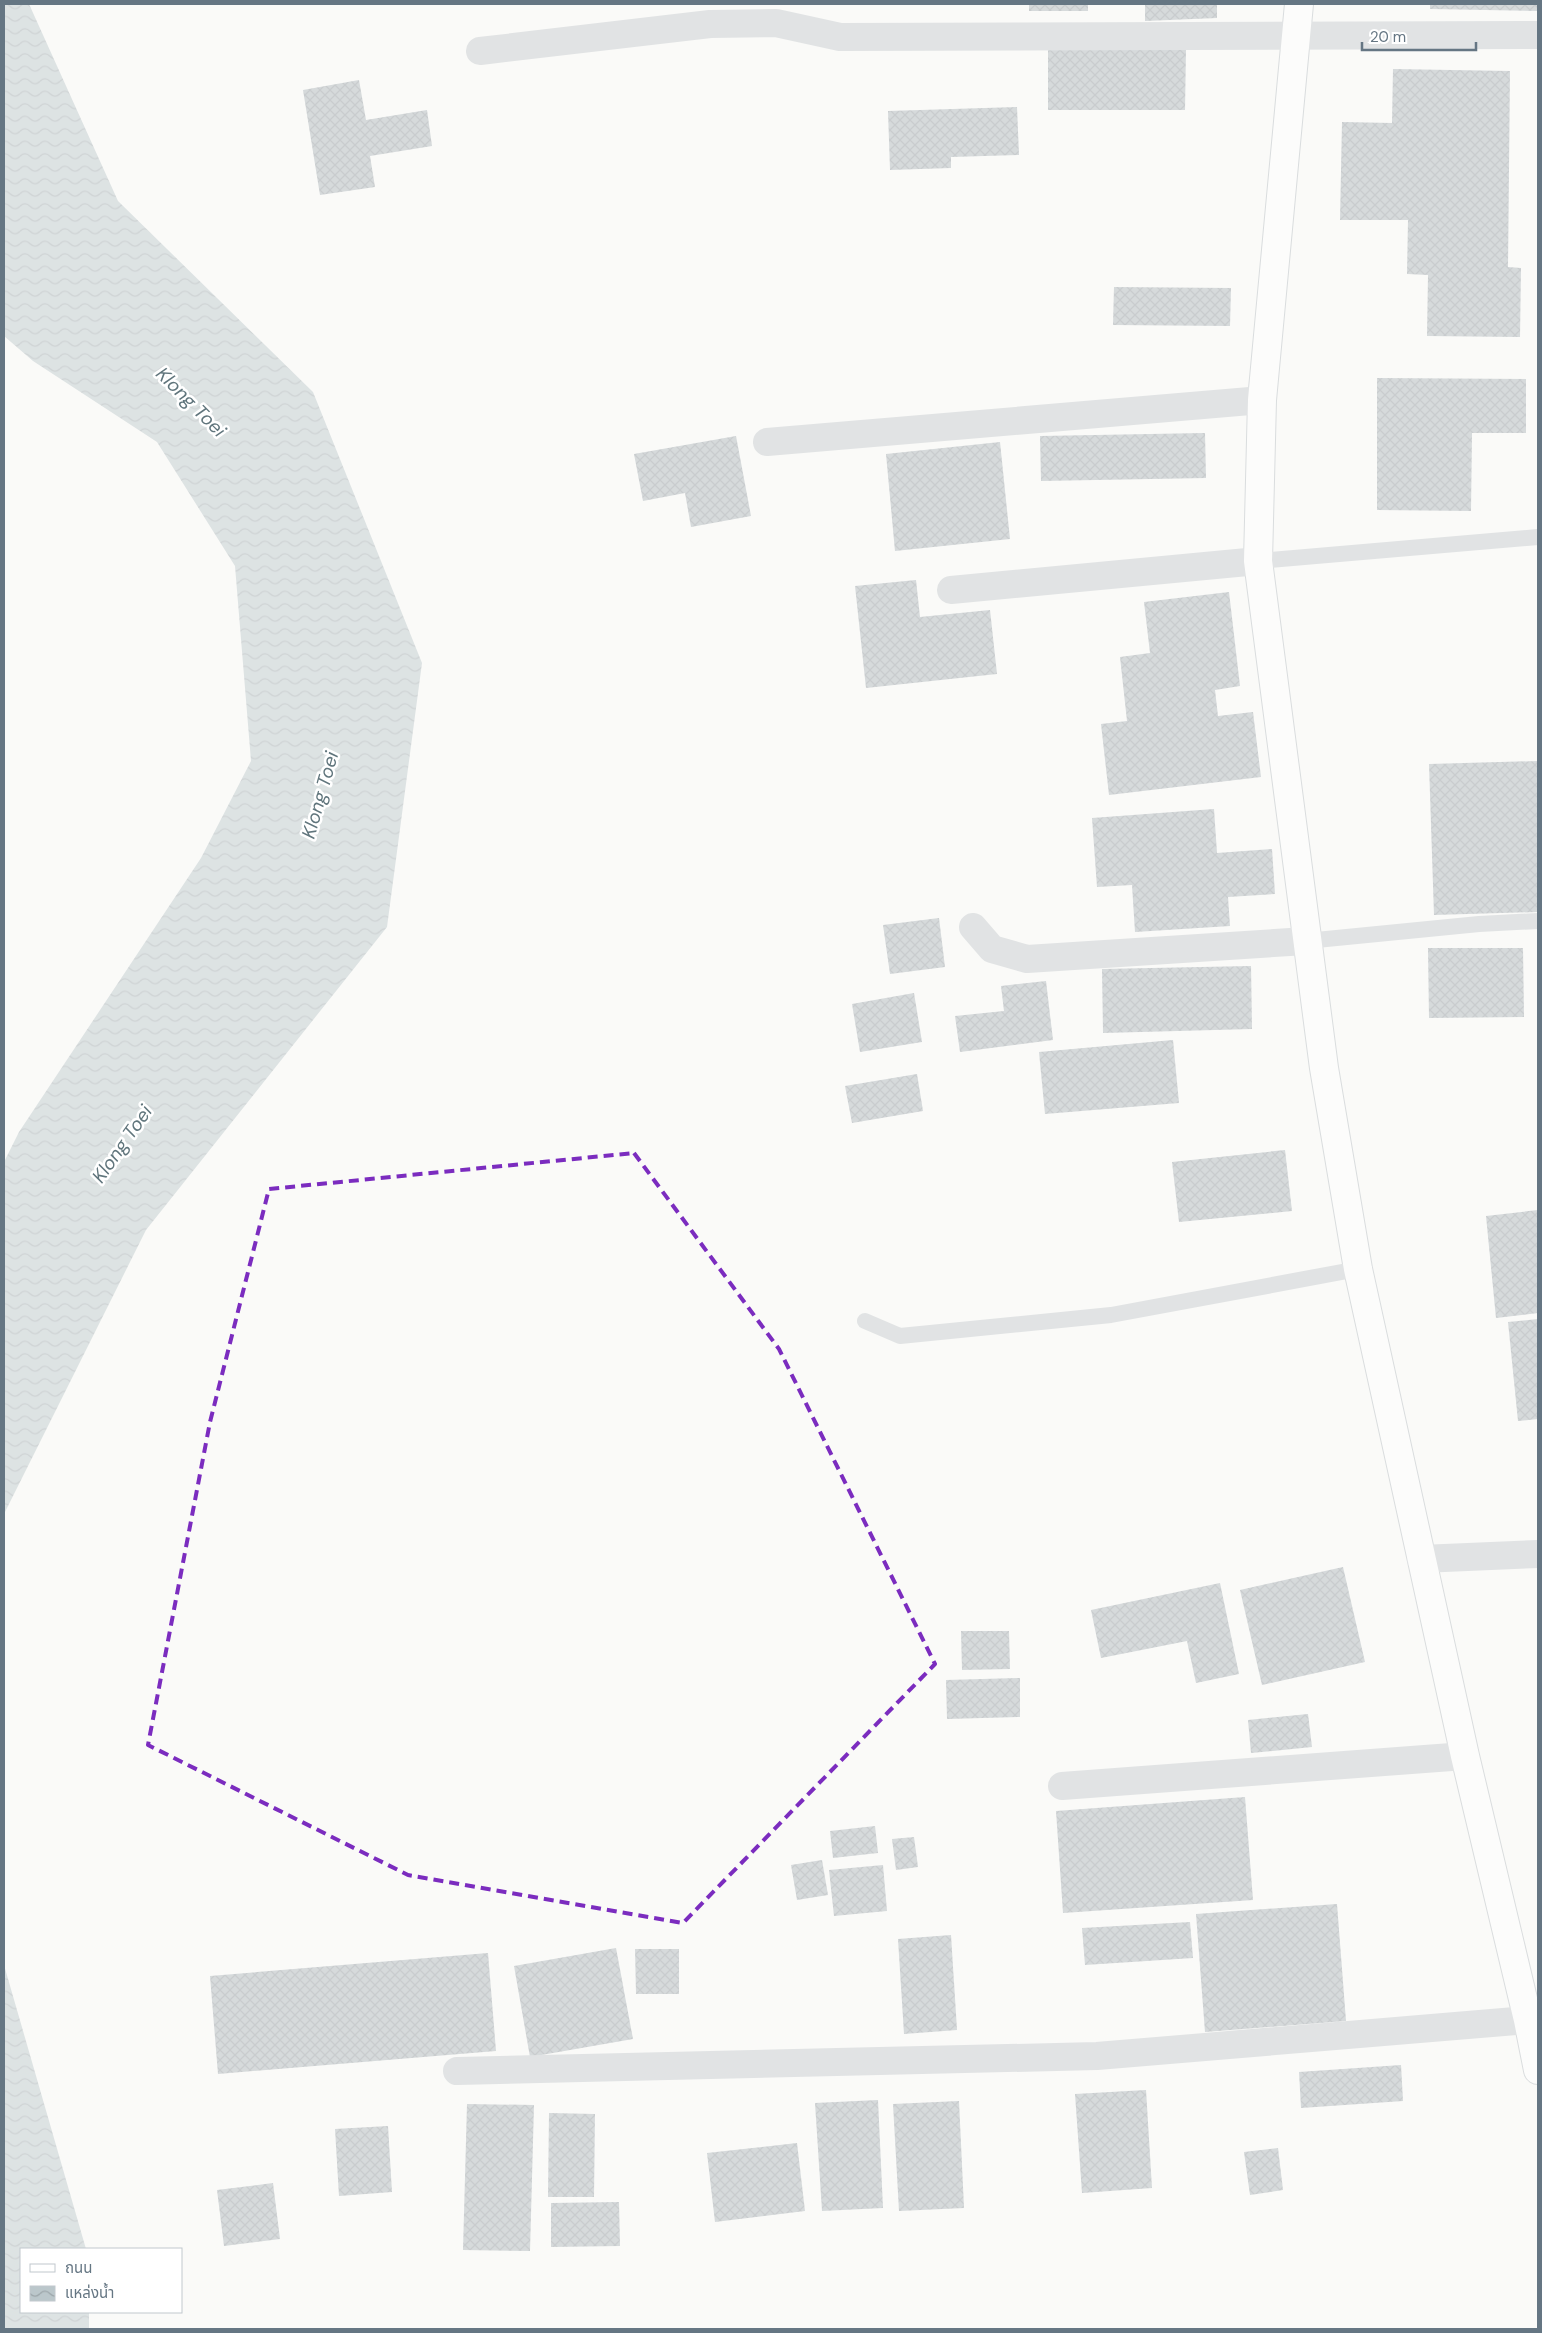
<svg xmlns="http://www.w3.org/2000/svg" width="1542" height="2333" font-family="'DM Sans','Noto Sans Thai',sans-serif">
<defs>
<pattern id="water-waves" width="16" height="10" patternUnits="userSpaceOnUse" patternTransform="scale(1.25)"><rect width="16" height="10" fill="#bbc7cb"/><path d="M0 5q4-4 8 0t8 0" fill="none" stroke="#9ca6aa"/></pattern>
<pattern id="building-cross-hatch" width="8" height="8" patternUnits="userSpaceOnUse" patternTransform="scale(1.25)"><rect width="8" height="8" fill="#aab3b9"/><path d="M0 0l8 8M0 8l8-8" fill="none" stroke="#8e969c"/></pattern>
</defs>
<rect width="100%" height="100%" fill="#fafaf8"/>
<g fill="url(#water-waves)">
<path d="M4,4h25l89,197 195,191 109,271 -35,264 -241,303 -142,284v-352l15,-30 182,-274 50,-97 -16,-195 -78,-124 -124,-81 -29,-25z"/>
<path d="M4,1965l82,284h-65v63h68v17h-85z"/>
</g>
<g fill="url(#building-cross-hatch)">
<rect x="1029" y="4" width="59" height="7"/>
<path d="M1145,4h72v14l-72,3z"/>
<path d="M1430,4h108v7l-108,-2z"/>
<path d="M1048,48l138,1 -1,61h-137z"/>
<path d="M1393,69l117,2 -2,196 13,1 -1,69 -93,-1 1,-61 -21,-1 1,-54h-68l2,-98 50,1z"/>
<path d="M359,80l7,40 61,-10 5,36 -62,10 5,31 -55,8 -17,-105z"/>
<path d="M1017,107l2,48 -68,2v11l-61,2 -2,-59z"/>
<path d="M1114,287l117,1 -1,38 -117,-1z"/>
<path d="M1377,378l149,1v54h-54l-1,78 -94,-1z"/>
<path d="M1205,433l1,45 -165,3 -1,-45z"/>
<path d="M736,436l15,80 -60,11 -6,-34 -42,8 -9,-47z"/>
<path d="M1000,442l10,97 -115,12 -9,-97z"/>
<path d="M916,580l4,37 70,-7 7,64 -131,14 -11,-102z"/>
<path d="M1229,592l11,94 -25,4 3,26 35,-4 8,65 -152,18 -8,-71 26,-3 -7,-64 30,-4 -6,-51z"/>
<path d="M1538,761v151l-104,3 -5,-151z"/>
<path d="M1214,809l3,44 55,-4 3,45 -47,3 2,29 -95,6 -3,-47 -35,2 -5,-69z"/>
<path d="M939,918l6,49 -55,7 -7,-49z"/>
<path d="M1428,948h95l1,69 -95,1z"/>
<path d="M1251,966l1,63 -149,4 -1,-64z"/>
<path d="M1046,981l7,59 -93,12 -5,-36 49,-5 -3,-25z"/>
<path d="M914,993l8,49 -62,10 -8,-48z"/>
<path d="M1173,1040l6,63 -134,11 -6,-62z"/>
<path d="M917,1074l6,37 -71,12 -7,-37z"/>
<path d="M1285,1150l7,61 -113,11 -7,-60z"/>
<path d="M1538,1210v103l-42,5 -10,-102z"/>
<path d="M1538,1319v100l-20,2 -10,-99z"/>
<path d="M1343,1567l22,95 -103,23 -22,-95z"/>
<path d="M1220,1583l19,91 -43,9 -9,-42 -86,17 -10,-48z"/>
<path d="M961,1631h48l1,38 -48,1z"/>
<path d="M1020,1678v39l-73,2 -1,-39z"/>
<path d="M1308,1714l4,33 -61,6 -3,-33z"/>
<path d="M1245,1797l8,103 -190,13 -7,-102z"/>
<path d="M875,1826l3,27 -45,5 -3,-27z"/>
<path d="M914,1837l4,30 -22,3 -4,-31z"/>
<path d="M822,1860l6,35 -31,5 -6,-35z"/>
<path d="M883,1865l4,46 -53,5 -5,-46z"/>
<path d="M1337,1904l9,117 -141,11 -9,-118z"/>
<path d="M1190,1922l3,36 -108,7 -3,-37z"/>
<path d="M951,1935l6,95 -53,4 -6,-95z"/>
<path d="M616,1948l17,91 -103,18 -16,-91z"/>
<path d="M635,1949h44v45h-43z"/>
<path d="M488,1953l8,98 -278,23 -8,-98z"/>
<path d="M1401,2065l2,36 -102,7 -2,-36z"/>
<path d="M1146,2090l6,98 -70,5 -7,-99z"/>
<path d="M878,2100l5,108 -61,3 -7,-108z"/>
<path d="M959,2101l5,107 -65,3 -6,-107z"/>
<path d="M467,2104l67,1 -4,146 -67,-1z"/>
<path d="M549,2113l46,1 -1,83h-46z"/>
<path d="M388,2126l4,66 -53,4 -4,-67z"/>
<path d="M797,2143l8,68 -90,11 -8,-69z"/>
<path d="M1278,2148l5,42 -33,5 -6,-43z"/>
<path d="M273,2183l7,56 -56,7 -7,-56z"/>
<path d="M619,2202l1,44 -69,1v-44z"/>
</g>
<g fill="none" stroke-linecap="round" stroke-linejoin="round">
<defs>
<path id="secondary" d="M1299,4l-37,396 -4,161 66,507 34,201 107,487 63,264 10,50"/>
</defs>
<use href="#secondary" stroke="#b3babf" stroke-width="30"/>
<g stroke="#c3c8cc" stroke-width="16">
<path d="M1258,561l280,-24"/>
<path d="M1306,941l173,-17 59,-3"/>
<path d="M865,1321l35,15 211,-21 247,-46"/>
</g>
<g stroke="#c3c8cc" stroke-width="28">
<path d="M480,51l230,-27 66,-1 64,14 698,-2"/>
<path d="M767,442l495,-42"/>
<path d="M951,590l307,-29"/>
<path d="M973,927l19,22 35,10 279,-18"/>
<path d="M1421,1559l117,-5"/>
<path d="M1062,1786l403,-30"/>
<path d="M457,2071l640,-15 431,-36"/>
</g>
<use href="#secondary" stroke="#fff" stroke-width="28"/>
</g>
<path d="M0 0H1542V2333H0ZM634,1153l145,196 156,315 -252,259 -275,-48 -260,-130 62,-323 59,-233z" fill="#fafaf8" fill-opacity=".55" fill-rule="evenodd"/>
<path fill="none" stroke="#7b2cbf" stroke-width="4" stroke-dasharray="10 6" stroke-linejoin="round" d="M634,1153l145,196 156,315 -252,259 -275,-48 -260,-130 62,-323 59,-233z"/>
<g text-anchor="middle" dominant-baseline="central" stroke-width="5" stroke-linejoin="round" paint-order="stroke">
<g font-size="19" font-style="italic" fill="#60757c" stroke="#fff">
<text transform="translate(191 402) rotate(45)">Klong Toei</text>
<text transform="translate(320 795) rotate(-74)">Klong Toei</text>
<text transform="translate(122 1144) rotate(-55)">Klong Toei</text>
</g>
</g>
<rect width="1542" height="2333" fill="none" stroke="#657683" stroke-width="10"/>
<rect x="20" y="2248" width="162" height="65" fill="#ffffff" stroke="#c1c8cd"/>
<rect x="30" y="2264" width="25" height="8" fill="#ffffff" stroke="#c1c8cd"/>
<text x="65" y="2273" font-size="15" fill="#657683">ถนน</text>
<rect x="30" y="2286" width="25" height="15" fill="url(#water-waves)" stroke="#c1c8cd"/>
<text x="65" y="2298" font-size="15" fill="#657683">แหล่งน้ำ</text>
<path d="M1362 42v8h114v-8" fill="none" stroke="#657683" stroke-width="2.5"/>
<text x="1370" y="42" font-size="15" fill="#657683" stroke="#ffffff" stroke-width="4" paint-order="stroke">20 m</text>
</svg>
